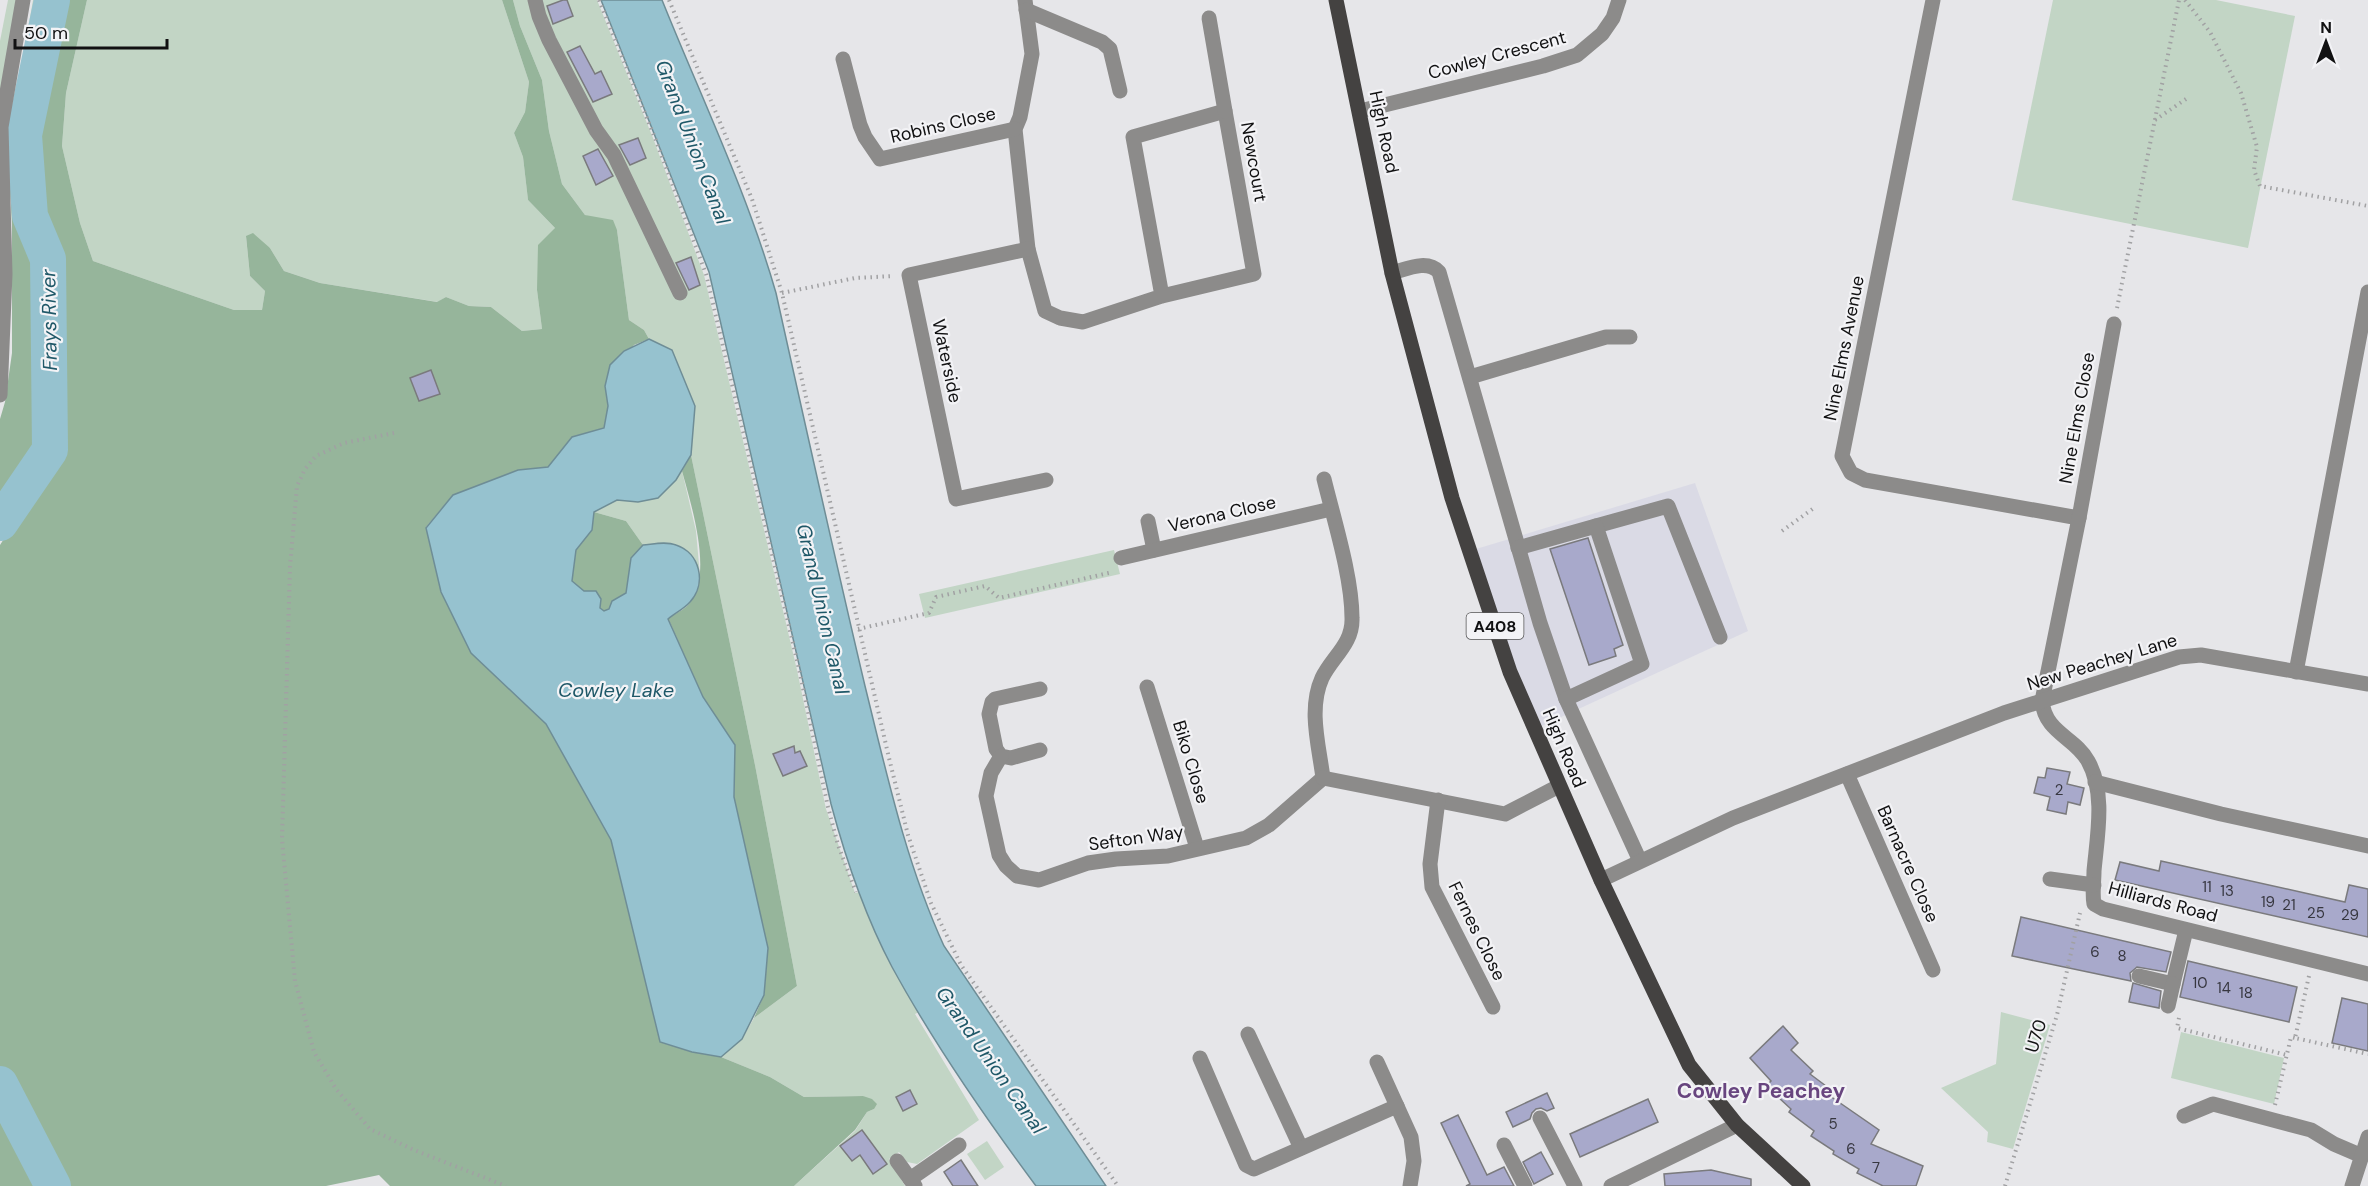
<svg xmlns="http://www.w3.org/2000/svg" width="2368" height="1186" font-family="'DM Sans',sans-serif">
<rect width="100%" height="100%" fill="#e6e6e9"/>
<path fill="#dadae5" d="M1695,483l53,148 -213,98 -69,-177z"/>
<g fill="#c2d5c5">
<path d="M8,0h9l-17,95v-54z"/>
<path d="M33,0h14l-17,87 -12,47v32l-9,1 1,-35z"/>
<path d="M87,0h415l27,82 -4,30 -11,21 9,24 5,43 27,28 -18,62 5,39 -20,2 -31,-24 -22,-1 -23,-9 -8,5 -118,-19 -36,-12 -14,-23 -24,-11 4,39 15,15 -3,19h-28l-141,-49 -13,-38 -18,-77 4,-53z"/>
<path d="M513,0h84l56,138 51,137 93,395 29,139 29,84 4,-1 32,74 28,46 -4,2 64,106 -62,44 -10,-2 -8,-10 -10,7 16,27h-111l61,-55 12,-19 7,-3 -11,-13 -59,1 -34,-20 -49,-20 21,-18 12,-21 43,-32 -42,-221 -64,-310 4,-49 -23,-56 -23,-11 -5,-9 -15,-10 -12,-90 -32,-15 -23,-31 -13,-53 -7,-51 -22,-54z"/>
<path d="M2053,0h163l79,16 -47,232 -236,-48z"/>
<path d="M682,471l14,60 4,45c-9,-32 -27,-34 -57,-31l-17,-24 -32,-9 23,-12 21,2 38,-22z"/>
<path d="M1114,550l6,24 -195,44 -6,-24z"/>
<path d="M2001,1012l49,13 -37,124 -26,-7 1,-10 -47,-44 55,-24z"/>
<path d="M2181,1032l103,26 -10,46 -103,-26z"/>
<path d="M987,1141l17,26 -19,13 -18,-26z"/>
</g>
<g fill="#96b59b">
<path d="M61,0h26l-21,93 -4,53 18,77 13,38 141,49h28l3,-19 -15,-15 -4,-40 7,-3 17,15 14,23 36,12 117,19 9,-5 23,9 22,1 31,24 20,-2 -5,-39 1,-45 17,-17 -27,-28 -5,-43 -9,-24 11,-21 4,-30 -27,-82h11l7,26 22,54 7,51 13,53 23,31 28,5 4,10 12,90 15,10 5,9 -15,6 -29,41 3,20 -4,22 -32,9 -24,30 -30,3 -65,25 -27,32 15,65 30,61 75,71 65,116 49,202 32,10 29,5 49,20 34,20 59,-1 9,3 5,5 -3,5 -7,3 -12,18 -61,56h-404l-11,-11 -53,11h-271l-55,-105v-536l61,-95 -5,-200 -18,-35 -4,-43 1,-40 21,-96z"/>
<path d="M18,166l3,44 20,52 -1,179 -40,65v-87l5,-17 7,-49v-128l-3,-58z"/>
<path d="M691,455l64,310 42,221 -43,32 10,-23 4,-47 -34,-151 1,-52 -32,-48 -35,-79c9,-5 20,-10 25,-20 18,-31 -2,-94 -11,-127z"/>
<path d="M594,512l32,9 17,24 -12,13 -5,35 -13,8 -4,9 -5,2 -32,-31 4,-31 16,-20z"/>
<path d="M0,1091l49,95h-49z"/>
</g>
<g fill="#96c2cf" stroke="#6e8d96" stroke-width="1.5">
<path d="M601,0h61c39,97 85,192 114,293 29,131 58,262 89,393 22,89 41,177 79,260l162,240h-70c-52,-70 -102,-142 -144,-219 -27,-51 -46,-107 -61,-163l-122,-532z"/>
<path d="M649,339l23,11 23,56 -4,49 -15,25 -18,18 -20,4 -21,-2 -23,12 -2,18 -16,20 -4,31 12,10h12l5,8 -1,9 4,3 5,-2 3,-8 14,-8 5,-35 12,-13c11,-1 23,-4 33,0 24,8 31,38 14,57 -6,7 -15,11 -22,17l35,78 32,48 -1,52 34,151 -4,47 -22,44 -21,18 -29,-5 -32,-10 -49,-202 -65,-116 -75,-71 -30,-61 -15,-64 27,-33 65,-25 30,-3 24,-30 32,-9 4,-22 -3,-20 5,-21 14,-14z"/>
</g>
<g fill="none" stroke-linecap="round" stroke-linejoin="round">
<g stroke="#96c2cf" stroke-width="36">
<path d="M0,523l50,-73 -2,-191 -18,-43 -6,-81 28,-135"/>
<path d="M0,1084l53,102"/>
</g>
</g>
<g fill="#a8a9cb" stroke="#7a7a7d" stroke-width="1.5">
<path d="M563,0h4l6,16 -20,8 -6,-18z"/>
<path d="M580,46l15,28 6,-3 11,23 -19,8 -26,-50z"/>
<path d="M638,138l8,20 -16,7 -11,-20z"/>
<path d="M598,149l15,27 -17,9 -13,-29z"/>
<path d="M691,257l9,28 -11,5 -13,-27z"/>
<path d="M431,370l9,24 -21,7 -9,-23z"/>
<path d="M1588,538l35,107 -9,4 2,7 -27,9 -39,-116z"/>
<path d="M794,746l1,7 5,-2 7,15 -24,10 -10,-22z"/>
<path d="M2047,768l23,4 -3,12 17,4 -4,17 -12,-3 -2,12 -19,-4 3,-13 -16,-4 4,-16 7,1z"/>
<path d="M2161,861l184,41 4,-17 19,4v48l-253,-57 5,-18 39,9z"/>
<path d="M2021,917l150,35 -5,20 -29,-5 -7,6 1,8 -119,-25z"/>
<path d="M2188,961l109,26 -8,35 -109,-25z"/>
<path d="M2133,983l28,8 -2,17 -30,-6z"/>
<path d="M2342,998l26,6v47l-36,-8z"/>
<path d="M1783,1026l15,17 -7,7 22,21 -3,3 24,18 -4,4 49,34 -8,14 52,22 -7,20h-33l-26,-13 2,-4 -26,-15 1,-3 -23,-15 3,-5 -25,-19 2,-3 -25,-23 5,-5 -21,-23z"/>
<path d="M910,1090l7,14 -14,7 -7,-14z"/>
<path d="M1547,1093l7,15 -7,3 -6,-3 -5,1 -4,4 -2,6 -17,8 -7,-15z"/>
<path d="M1648,1099l10,23 -78,35 -10,-23z"/>
<path d="M1458,1115l29,60 17,-8 10,19h-48l4,-2 -29,-61z"/>
<path d="M862,1130l25,34 -14,10 -13,-19 -8,6 -12,-15z"/>
<path d="M1541,1152l12,22 -19,10 -11,-22z"/>
<path d="M961,1160l17,26h-25l-9,-14z"/>
<path d="M1711,1170l40,9v7h-86l-1,-12z"/>
</g>
<g fill="none" stroke-linecap="round" stroke-linejoin="round">
<g stroke="#a1a1a3" stroke-width="4" stroke-dasharray="1.5 4.5" stroke-linecap="butt">
<path d="M599,0l56,138 51,136 93,395 29,138 10,38 18,47"/>
<path d="M669,0l83,199 30,94 107,465 19,77 23,68 30,62 157,221"/>
<path d="M2185,0l25,32 31,61 16,54 -3,23 6,16 108,20"/>
<path d="M2155,120l31,-21"/>
<path d="M782,293l73,-15 39,-2"/>
<path d="M2117,308l62,-308"/>
<path d="M394,433l-50,10 -28,13 -11,13 -8,17 -7,81 -8,272 13,142 19,71 22,37 34,40 44,21 92,36"/>
<path d="M1782,531l32,-23"/>
<path d="M858,629l71,-16 7,-16 49,-11 14,12 114,-26"/>
<path d="M2309,976l-14,62 73,16"/>
<path d="M2179,1018l-2,10 110,27"/>
<path d="M2275,1105l16,-68 4,1"/>
<path d="M2005,1186l52,-171 23,-102"/>
</g>
<g stroke="#8c8b8a" stroke-width="15">
<path d="M535,0l4,16 10,24 47,90 18,25 66,138"/>
<path d="M1025,0l7,54 -12,63 -5,12 13,120 17,62 15,7 23,4 79,-26 92,-22 -29,-163 -92,26 29,159"/>
<path d="M1933,0l-91,456 9,17 14,7 214,38"/>
<path d="M1026,10l76,32 8,7 10,42"/>
<path d="M1209,18l16,93"/>
<path d="M843,59l17,66 5,12 15,22 135,-30"/>
<path d="M1360,111l183,-45 34,-11 25,-21 11,-16 6,-18"/>
<path d="M1028,249l-119,26 47,224 90,-19"/>
<path d="M1392,273c15,-4 35,-14 47,-1l101,351 26,76 74,162"/>
<path d="M2114,324l-35,194 -37,183c3,32 33,36 46,60 18,32 9,76 6,110 0,11 -2,22 0,33l9,5 265,65"/>
<path d="M1470,377l136,-40h24"/>
<path d="M0,395l5,-121 -4,-147 22,-127"/>
<path d="M1148,521l6,29"/>
<path d="M1596,526l72,-20 52,131"/>
<path d="M1518,548l78,-22 46,138 -76,35"/>
<path d="M1121,558l210,-49"/>
<path d="M2296,672l72,-380"/>
<path d="M1147,687l50,161"/>
<path d="M1040,689l-45,10 -3,3 -3,12 7,35 5,7 10,2 29,-8"/>
<path d="M1001,756l-10,17 -5,23 13,59 7,11 11,10 22,4 49,-17 28,-4 52,-3 78,-18 23,-13 54,-47"/>
<path d="M1847,774l86,196"/>
<path d="M1323,778c-4,-32 -15,-69 -1,-100 10,-21 31,-34 30,-60 0,-41 -18,-98 -28,-139"/>
<path d="M1323,778l182,36 54,-28"/>
<path d="M2095,782l126,32 147,32"/>
<path d="M1438,800l-8,64 2,23 61,120"/>
<path d="M2050,879l44,6"/>
<path d="M1601,880l132,-62 271,-105 175,-56 22,-2 167,29"/>
<path d="M2139,976l34,8 13,-54"/>
<path d="M2168,1006l5,-22"/>
<path d="M1248,1034l53,114"/>
<path d="M1200,1058l46,107 8,4 143,-63"/>
<path d="M1377,1062l34,75 3,24 -4,25"/>
<path d="M2184,1116l29,-12 98,26 23,14 28,12"/>
<path d="M1540,1118l35,68"/>
<path d="M1504,1145l21,41"/>
<path d="M897,1161l18,25"/>
<path d="M910,1179l49,-34"/>
<path d="M1611,1186l126,-61"/>
<path d="M2352,1186l16,-49"/>
</g>
<path stroke="#444241" stroke-width="15" d="M1336,0l56,273 60,225 58,174 91,208 88,185 48,60 66,61"/>
</g>
<g text-anchor="middle" dominant-baseline="central" stroke-width="4.5" stroke-linejoin="round" paint-order="stroke">
<g font-size="15" fill="#373740">
<text x="2059" y="790">2</text>
<text x="2207" y="887">11</text>
<text x="2227" y="891">13</text>
<text x="2268" y="902">19</text>
<text x="2289" y="905">21</text>
<text x="2316" y="913">25</text>
<text x="2350" y="915">29</text>
<text x="2095" y="952">6</text>
<text x="2122" y="956">8</text>
<text x="2200" y="983">10</text>
<text x="2224" y="988">14</text>
<text x="2246" y="993">18</text>
<text x="1833" y="1124">5</text>
<text x="1851" y="1149">6</text>
<text x="1876" y="1168">7</text>
</g>
<rect fill="#f3f3f6" stroke="#555556" stroke-width="1.5" x="1466.5" y="613" width="57" height="26" rx="4.5"/>
<g font-size="16" font-weight="bold" fill="#111112">
<text x="1495" y="626">A408</text>
</g>
<g font-size="18" fill="#111112" stroke="#f3f3f6">
<text transform="translate(1497 55) rotate(-15)">Cowley Crescent</text>
<text transform="translate(943 125) rotate(-13)">Robins Close</text>
<text transform="translate(1384 132) rotate(78)">High Road</text>
<text transform="translate(1254 162) rotate(80)">Newcourt</text>
<text transform="translate(1844 348) rotate(-79)">Nine Elms Avenue</text>
<text transform="translate(947 361) rotate(78)">Waterside</text>
<text transform="translate(2077 418) rotate(-80)">Nine Elms Close</text>
<text transform="translate(1222 514) rotate(-13)">Verona Close</text>
<text transform="translate(2102 662) rotate(-17)">New Peachey Lane</text>
<text transform="translate(1564 748) rotate(67)">High Road</text>
<text transform="translate(1191 762) rotate(73)">Biko Close</text>
<text transform="translate(1136 838) rotate(-8)">Sefton Way</text>
<text transform="translate(1908 864) rotate(66)">Barnacre Close</text>
<text transform="translate(2163 902) rotate(15)">Hilliards Road</text>
<text transform="translate(1477 931) rotate(64)">Fernes Close</text>
<text transform="translate(2036 1036) rotate(-73)">U70</text>
</g>
<g font-size="20" font-style="italic" fill="#1f5868" stroke="#f3f3f6">
<text transform="translate(693 142) rotate(69)">Grand Union Canal</text>
<text transform="translate(49 320) rotate(-91)">Frays River</text>
<text transform="translate(823 609) rotate(77)">Grand Union Canal</text>
<text x="616" y="690">Cowley Lake</text>
<text transform="translate(991 1060) rotate(55)">Grand Union Canal</text>
</g>
<g font-size="21" font-weight="bold" fill="#68457f" stroke="#f3f3f6">
<text x="1761" y="1091">Cowley Peachey</text>
</g>
</g>
<g transform="translate(2326 42)" stroke="#f3f3f6" stroke-width="4.5" paint-order="stroke">
<path d="M0-4.5L10 22L0 15L-10 22Z" fill="#111112"/>
<text y="-9" font-size="16" font-weight="bold" text-anchor="middle" fill="#111112">N</text>
</g>
<path d="M15 39v9h152v-9" fill="none" stroke="#111112" stroke-width="3"/>
<text x="24" y="39" font-size="18" fill="#111112" stroke="#f3f3f6" stroke-width="4.5" paint-order="stroke">50 m</text>
</svg>
